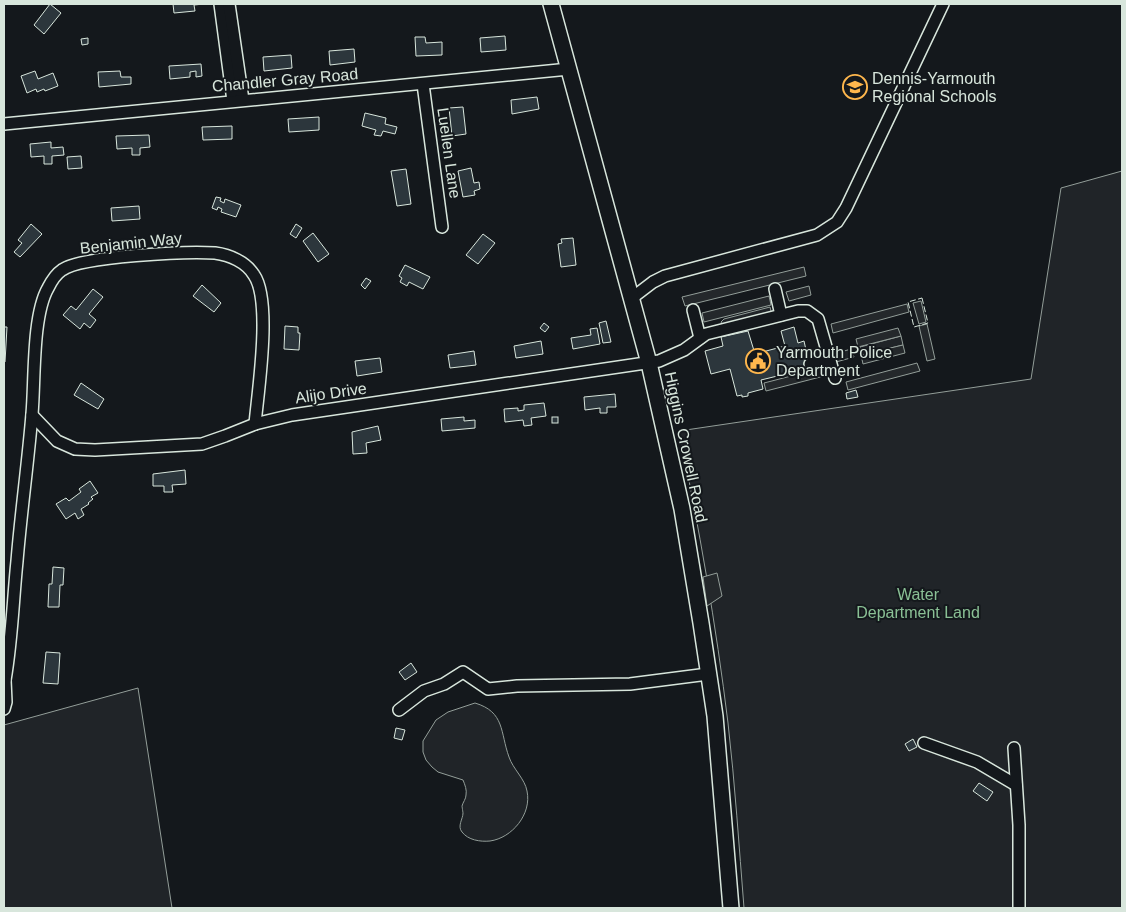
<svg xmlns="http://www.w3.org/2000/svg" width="1126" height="912" font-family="Arial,sans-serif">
<rect width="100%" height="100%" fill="#14181c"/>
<g fill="#202428" stroke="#939e99">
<path d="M1122,171v737h-378c-5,-62 -9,-124 -16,-185 -12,-98 -29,-196 -49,-292l352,-52 30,-191z"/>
<path d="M770,307l1,4 -1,2 -48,11 -1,-2 3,-3z"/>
<path d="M901,336l2,9 -41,10 -2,-8z"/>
<path d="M851,349l3,8 -18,5 -2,-8z"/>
<path d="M138,688l34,220h-168v-183z"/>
<path d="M475,703c30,9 25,29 34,54 4,12 16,22 18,34 5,23 -15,47 -37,50 -10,1 -22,-1 -28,-9 -5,-6 1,-13 1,-19 0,0 -1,-7 -1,-7 1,-4 4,-7 4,-11 1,-5 -1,-10 -3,-15l-25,-8 -6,-5 -6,-7 -3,-8v-11l13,-21 12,-8z"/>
</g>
<g fill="#24282b" stroke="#939e99">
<path d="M804,267l2,9 -121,30 -3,-9z"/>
<path d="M809,286l2,9 -22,6 -3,-9z"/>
<path d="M769,296l2,9 -67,17 -2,-9z"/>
<path d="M921,301l5,21 -7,2 -6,-21z"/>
<path d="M907,304l2,8 -76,21 -2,-9z"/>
<path d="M927,324l8,35 -8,2 -8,-35z"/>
<path d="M898,328l3,8 -43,11 -2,-8z"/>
<path d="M903,345l2,8 -42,11 -2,-9z"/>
<path d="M917,363l3,8 -72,19 -2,-8z"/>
<path d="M826,367l2,8 -62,16 -2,-8z"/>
<path d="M717,573l5,23 -15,10 -4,-29z"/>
</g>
<g fill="#2c363c" stroke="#d8e6dc">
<path d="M50,4l11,9 -17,21 -10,-9z"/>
<path d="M173,4h31l-10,1 1,6 -21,2z"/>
<path d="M505,36l1,14 -25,2 -1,-14z"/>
<path d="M415,37h10l1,6 16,-1v13l-26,1z"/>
<path d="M88,38v6l-6,1 -1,-6z"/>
<path d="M354,49l1,13 -25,3 -1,-14z"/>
<path d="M291,55l1,13 -28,3 -1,-14z"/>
<path d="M201,64l1,12 -6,1v-6l-6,1v5l-20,2 -1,-13z"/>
<path d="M35,71l3,8 15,-6 5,13 -13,5 -1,-2 -7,3 -1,-3 -9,4 -6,-17z"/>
<path d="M120,71l1,6h10v7l-32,3 -1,-15z"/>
<path d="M537,97l2,12 -27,5 -1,-14z"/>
<path d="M463,107l3,27 -14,2 -3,-28z"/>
<path d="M365,113l21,5 -1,6 12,3 -2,7 -12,-3 -2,5 -7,-1 2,-5 -14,-4z"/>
<path d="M319,117v13l-30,2 -1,-13z"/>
<path d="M232,126v13l-29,1 -1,-13z"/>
<path d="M149,135l1,12 -10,1v7h-8v-7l-15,1 -1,-13z"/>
<path d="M51,142v6l12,-1 1,8 -12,1v8h-8v-8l-13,1 -1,-13z"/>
<path d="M81,156l1,12 -14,1 -1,-12z"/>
<path d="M471,168l3,15 5,-1 1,7 -6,2 1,4 -12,2 -5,-26z"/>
<path d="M406,169l5,35 -14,2 -6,-35z"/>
<path d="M216,197l5,1 -1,3 4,2 1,-4 16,6 -5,12 -15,-5 1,-3 -4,-2 -1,3 -5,-2z"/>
<path d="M139,206l1,13 -28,2 -1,-13z"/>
<path d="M31,224l11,10 -22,23 -6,-5 8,-9 -4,-3z"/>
<path d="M296,224l6,4 -6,10 -6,-4z"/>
<path d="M313,233l16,21 -11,8 -15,-21z"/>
<path d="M483,234l12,9 -17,21 -12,-9z"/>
<path d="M573,238l3,27 -15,2 -3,-23 4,-1 -1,-4z"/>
<path d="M405,265l25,12 -7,12 -14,-7 -2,4 -7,-4 2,-4 -3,-2z"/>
<path d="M366,278l5,3 -6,8 -4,-4z"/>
<path d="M202,285l19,18 -7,9 -21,-16z"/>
<path d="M93,289l10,8 -14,17 7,6 -6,8 -6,-5 -4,6 -17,-14 8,-9 5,4z"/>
<path d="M606,321l5,21 -8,1 -4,-20z"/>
<path d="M544,323l5,4 -4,5 -5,-4z"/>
<path d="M285,326l13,1v6h2l-1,17 -15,-1z"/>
<path d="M4,327h3l-2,35h-1z"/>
<path d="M794,327l4,16 6,-2 6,27 -49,12 2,9 -15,4v3l-6,1v-2l-5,1 -7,-27 -19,5 -6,-23 18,-5 -2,-9 27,-6 7,23 30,-8 -4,-15z"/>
<path d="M597,328l3,16 -27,5 -2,-11 20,-3 -1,-6z"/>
<path d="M541,341l2,13 -27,4 -2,-12z"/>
<path d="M474,351l2,14 -26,3 -2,-13z"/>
<path d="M380,358l2,14 -25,4 -2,-15z"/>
<path d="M81,383l23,16 -6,10 -24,-14z"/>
<path d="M856,390l2,7 -11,2 -1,-6z"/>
<path d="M615,394l1,13h-9v6h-7v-5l-15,2 -1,-13z"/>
<path d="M544,403l2,13 -15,2 1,7 -8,1 -1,-6 -18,2 -1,-13 14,-1v3l6,-1v-5z"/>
<path d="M464,417v4l11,-1v8l-33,3 -1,-12z"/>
<rect x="552" y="417" width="6" height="6"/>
<path d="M378,426l3,14 -15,3 1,10 -14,1 -1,-22z"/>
<path d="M185,470l1,14 -14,1 1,7h-9v-6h-11v-12z"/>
<path d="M90,481l8,12 -7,4 2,2 -5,4 1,1 -8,5 3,6 -6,4 -3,-6 -9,6 -10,-15 10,-6 3,3 12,-9 -2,-3z"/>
<path d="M53,567l11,1 -1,17h-3l-1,22h-11l1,-23h3z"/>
<path d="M46,652l14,1 -2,31 -15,-1z"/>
<path d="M411,663l6,9 -12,8 -6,-8z"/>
<path d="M396,728l9,2 -3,10 -8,-2z"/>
<path d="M913,739l4,8 -8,4 -4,-7z"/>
<path d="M979,783l14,9 -6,9 -14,-10z"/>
</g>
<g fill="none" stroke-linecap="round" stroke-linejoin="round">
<defs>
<g id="minor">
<path d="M220,4l13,97"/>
<path d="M229,4l14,96"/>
<path d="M423,84l19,143"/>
<path d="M4,124l565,-55"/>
<path d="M775,289l6,26"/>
<path d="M632,298l21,-16 12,-6 152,-41 20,-13 9,-14 97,-204"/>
<path d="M693,310l7,28"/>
<path d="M810,364l20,-5"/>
<path d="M32,415l25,26 18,8 20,1 107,-6 23,-8 30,-12 37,-9 367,-54 25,-11 22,-16 92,-23h9l11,8 17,59"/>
<path d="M5,680c7,-40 8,-80 12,-119 4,-49 11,-98 15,-147 3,-33 0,-98 16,-126 3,-6 8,-14 14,-18 19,-14 127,-19 153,-17 15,2 31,9 39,22 18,26 4,116 1,149"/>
<path d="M4,681l1,-1 1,22 -2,7"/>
<path d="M399,710l25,-19 20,-7 19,-12 25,17 29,-3 113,-2 78,-10"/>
<path d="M924,743l53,19 39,23"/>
<path d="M1014,748l5,77v83"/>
</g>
<path id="major" d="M551,4l98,359 33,146 19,114 14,93 16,192"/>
</defs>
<use href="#minor" stroke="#d8e6dc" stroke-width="14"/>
<use href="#major" stroke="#d8e6dc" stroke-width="18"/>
<use href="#minor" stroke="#14181c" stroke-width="11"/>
<use href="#major" stroke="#14181c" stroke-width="15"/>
<path stroke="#d8e6dc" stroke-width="1" stroke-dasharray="6 2.5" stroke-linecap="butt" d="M922,298l6,25 -14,4 -6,-25z"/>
</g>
<defs>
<symbol id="school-ring" viewBox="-11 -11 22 22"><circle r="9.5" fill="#14181c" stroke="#ffb74d" stroke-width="1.5"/><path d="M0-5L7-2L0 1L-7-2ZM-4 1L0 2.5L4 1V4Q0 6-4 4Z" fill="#ffb74d"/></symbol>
<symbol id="civic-ring" viewBox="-11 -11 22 22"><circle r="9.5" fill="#14181c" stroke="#ffb74d" stroke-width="1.5"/><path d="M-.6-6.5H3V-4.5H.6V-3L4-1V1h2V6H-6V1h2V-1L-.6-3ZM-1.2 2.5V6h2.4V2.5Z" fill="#ffb74d"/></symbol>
</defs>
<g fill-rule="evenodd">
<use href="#school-ring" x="841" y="73" width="28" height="28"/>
<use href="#civic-ring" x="744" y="347" width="28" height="28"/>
</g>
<g text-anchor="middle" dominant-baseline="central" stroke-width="4" stroke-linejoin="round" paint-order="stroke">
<g font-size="16" fill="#d8e6dc" stroke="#14181c" text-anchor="start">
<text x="872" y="78">Dennis-Yarmouth<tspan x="872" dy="18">Regional Schools</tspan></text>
<text x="776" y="352">Yarmouth Police<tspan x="776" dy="18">Department</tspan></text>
</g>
<g font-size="16" fill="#d8e6dc" stroke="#14181c">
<text transform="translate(285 80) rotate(-5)">Chandler Gray Road</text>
<text transform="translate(449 153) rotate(82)">Luellen Lane</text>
<text transform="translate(131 243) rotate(-6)">Benjamin Way</text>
<text transform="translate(331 393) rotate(-8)">Alijo Drive</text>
<text transform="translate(686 447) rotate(78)">Higgins Crowell Road</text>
</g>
<g font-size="16" fill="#8ac095" stroke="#14181c">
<text x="918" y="594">Water<tspan x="918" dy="18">Department Land</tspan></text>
</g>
</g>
<rect width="1126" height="912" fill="none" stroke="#d8e6dc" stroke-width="10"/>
</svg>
